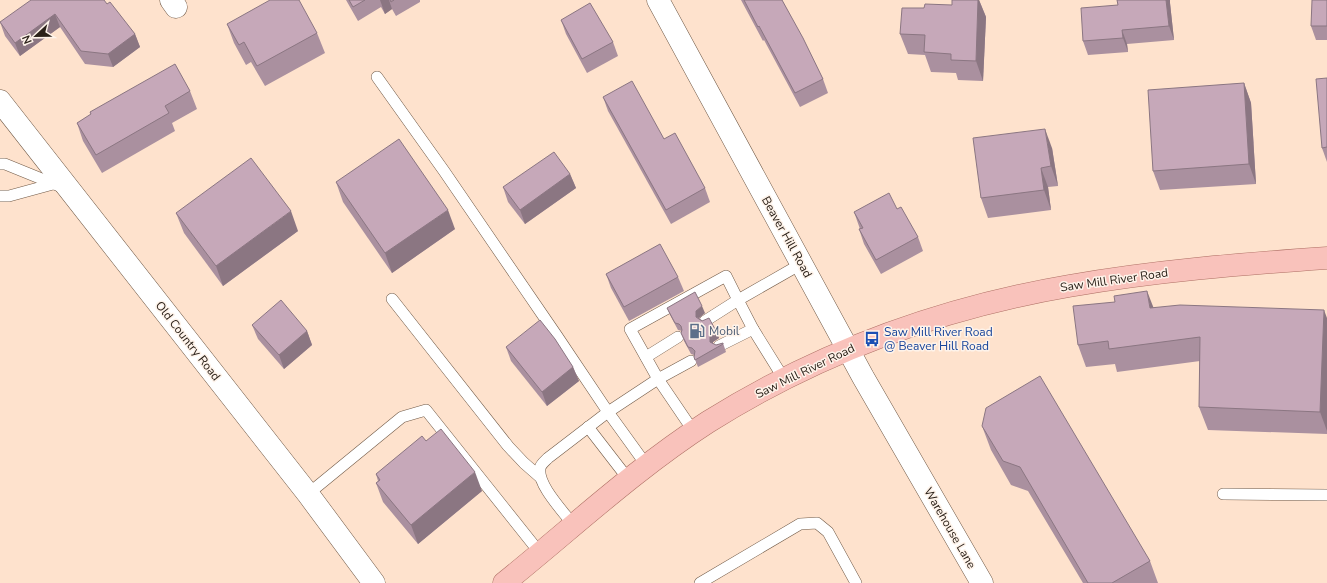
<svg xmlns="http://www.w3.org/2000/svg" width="1327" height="583" font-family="'Nunito Sans',sans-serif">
<rect width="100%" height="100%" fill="#fee2cd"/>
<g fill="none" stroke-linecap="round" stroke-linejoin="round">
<defs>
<g id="service">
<path d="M377,77l67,94 113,165 51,76 39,54"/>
<path d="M0,164h5l59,24"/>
<path d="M0,196h9l44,-12"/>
<path d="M392,299l116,147 16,17 16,14"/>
<path d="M753,329l-15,-29 63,-36"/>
<path d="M719,346l34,-17 31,50"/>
<path d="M646,357l32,-20"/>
<path d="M691,361l-33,18 -28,-50 96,-53 12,24 -33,21"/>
<path d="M588,427l41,53"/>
<path d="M308,494l94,-77 24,-7 114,143"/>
<path d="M1223,494l104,1"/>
<path d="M574,526c-10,-14 -37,-41 -34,-58 1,-4 5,-7 8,-10l60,-46 50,-33 36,53"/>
<path d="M700,583l100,-59 17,-1 11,9 28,51"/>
</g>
<g id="minor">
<path d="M171,0l5,7"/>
<path d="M658,0l205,377 119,206"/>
</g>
<path id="tertiary" d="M0,101l308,393 66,89"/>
<path id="primary" d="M504,583c67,-54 131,-114 204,-161 110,-69 233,-114 361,-136 85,-15 172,-22 258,-28"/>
</defs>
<use href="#service" stroke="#715a47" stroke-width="12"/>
<use href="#minor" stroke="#715a47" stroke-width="23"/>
<use href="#tertiary" stroke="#715a47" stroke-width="23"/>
<use href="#primary" stroke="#ae6f64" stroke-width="23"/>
<use href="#service" stroke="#fff" stroke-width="11"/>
<use href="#minor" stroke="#fff" stroke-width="22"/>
<use href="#tertiary" stroke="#fff" stroke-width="22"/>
<use href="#primary" stroke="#f9c2bb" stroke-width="22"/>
</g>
<g fill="#aa909f">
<path d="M346,0h74v2l-24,14 -4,-7 -7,5 -4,-7 -23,14z"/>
<path d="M741,0h41l41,79 5,14 -28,14 -36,-67 -1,1z"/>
<path d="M952,0h27l7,17 -3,64 -25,-1 -2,-7 -25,-1 -6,-17 -17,-1 -8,-20 24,-26 28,-3z"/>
<path d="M1117,0h53v3l4,37 -47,4 1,8 -40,3 -5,-14 35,-36z"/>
<path d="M1327,0v40h-11l-5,-14z"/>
<path d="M107,4l28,30 5,13 -27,20 -28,-3 -25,-37 -40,29 -15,-20 -5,-14z"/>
<path d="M561,20l52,22 5,14 -31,17 -21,-39z"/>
<path d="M227,24l90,9 8,20 -60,33 -14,-24 -5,3 -12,-22z"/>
<path d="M1327,78v84l-5,-14z"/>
<path d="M1244,83l7,20 5,81 -96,6 -7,-19z"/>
<path d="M190,91l7,18 -25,14 3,8 -73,42 -19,-32 -6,-18 14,-8 -1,-3z"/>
<path d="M603,97l61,42 41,49 5,14 -39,22 -63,-113z"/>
<path d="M1052,148l6,38 -10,1 3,23 -63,8 -7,-20z"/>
<path d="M570,174l6,14 -51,36 -17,-22 -5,-15z"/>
<path d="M336,182l119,47 -63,44 -49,-71z"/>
<path d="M897,209l21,28 5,14 -42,23 -17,-30 -5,-15h1l-6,-17z"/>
<path d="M176,213l122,18 -75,55 -39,-53z"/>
<path d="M606,274l72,3 6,14 -55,30 -18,-33z"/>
<path d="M667,308l38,5 -6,5 17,13 3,7 -6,4v2l3,1 7,-2 3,9 -28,15 -4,-10v-2l-3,-1 -7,-13 -3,-8 1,-2 -4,-1 -8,-15z"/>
<path d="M1153,308l174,10v116l-119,-4 -9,-23 1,-46 -83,11 -2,-8 -29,3 -8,-22z"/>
<path d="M252,325l55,6 5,14 -28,24 -26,-30z"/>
<path d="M506,347l67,20 6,14 -32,25 -36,-45z"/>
<path d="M982,426l168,135 8,22h-75l-55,-92 -17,-6 -20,-35z"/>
<path d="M426,441l56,50 -64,53 -35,-42 -7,-19 2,-2 -2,-7z"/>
</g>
<g fill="#8b7682">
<path d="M380,0h9l3,9 -7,5z"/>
<path d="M978,0h1l7,17 -3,64 -7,-20z"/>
<path d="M1166,0h4v3l4,37 -5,-14z"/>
<path d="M55,14l5,13 -40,29 -5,-13z"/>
<path d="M1122,30l5,14 1,8 -5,-14z"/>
<path d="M135,34l5,13 -27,20 -5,-13z"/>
<path d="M1244,83l7,20 5,81 -7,-20z"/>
<path d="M1045,129l7,19 6,38 -7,-20z"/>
<path d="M1041,168l7,19 3,23 -7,-20z"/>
<path d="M570,174l6,14 -51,36 -5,-14z"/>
<path d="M448,210l7,19 -63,44 -7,-20z"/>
<path d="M291,211l7,20 -75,55 -7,-20z"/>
<path d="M1147,291l9,23 -6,-6z"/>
<path d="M702,306l3,7 -6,5 -3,-1v-6z"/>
<path d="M1324,310l3,8v113l-7,-19z"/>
<path d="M307,331l5,14 -28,24 -5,-14z"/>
<path d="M716,331l3,7 -6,4v7l-3,-7v-7z"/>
<path d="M573,367l6,14 -32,25 -5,-14z"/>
<path d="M475,472l7,19 -64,53 -7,-19z"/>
</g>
<g fill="#c6a8b9" stroke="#8b7682">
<path d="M31,0h73l3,4 3,-2 25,32 -27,20 -27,-3 -26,-37 -40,29 -15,-21z"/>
<path d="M270,0h29l18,33 -60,33 -13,-24 -5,3 -12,-21z"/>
<path d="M349,0h16l-12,7z"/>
<path d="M390,0h4l-3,2z"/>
<path d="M744,0h38l21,38 20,41 -28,14 -36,-67 -1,1z"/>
<path d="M952,0h26l-2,61 -25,-1v-6l-27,-2 1,-17 -25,-1 2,-26h22l1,-4 27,1z"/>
<path d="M1117,0h49l3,26 -47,4 1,8 -40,3 -2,-33 37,-3z"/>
<path d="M1312,0h15v26h-16z"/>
<path d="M590,3l23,39 -31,17 -21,-39z"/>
<path d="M175,64l15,27 -25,15 4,7 -73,42 -19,-32 14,-9 -1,-2z"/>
<path d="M1327,78v69l-5,1 -6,-69z"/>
<path d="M632,81l32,58 11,-6 30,55 -39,22 -63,-113z"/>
<path d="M1244,83l5,81 -96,7 -5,-81z"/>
<path d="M1045,129l6,37 -10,2 3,22 -63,8 -8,-60z"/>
<path d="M399,139l49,71 -63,43 -49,-71z"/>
<path d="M554,152l16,22 -50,36 -17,-23z"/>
<path d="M251,158l40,53 -75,55 -40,-53z"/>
<path d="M889,193l8,16 4,-2 17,30 -42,23 -17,-31 4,-1 -9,-16z"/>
<path d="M660,244l18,33 -54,30 -18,-33z"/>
<path d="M1147,291l3,17 30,-3 144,5 -4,102 -121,-5 1,-70 -91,12 -1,-8 -30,4 -5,-39 42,-4 -1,-6z"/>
<path d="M695,292l7,14 -6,5v6l6,4 7,-3 7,13 -6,4v7l6,3 7,-2v1l-28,16 -1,-3 1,-6 -3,-3 -4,-1 -7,-14 1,-3 -1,-4 -2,-2 -4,-1 -8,-15z"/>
<path d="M281,300l26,31 -28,24 -27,-30z"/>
<path d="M540,320l15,19 18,28 -31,25 -36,-45z"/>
<path d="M1040,376l110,185 -38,22h-24l-68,-116 -17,-6 -21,-35 4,-18z"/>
<path d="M441,429l34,43 -64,53 -35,-42 4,-3 -4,-6 46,-38 4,5z"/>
</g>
<defs>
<symbol id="fuel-bare" viewBox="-9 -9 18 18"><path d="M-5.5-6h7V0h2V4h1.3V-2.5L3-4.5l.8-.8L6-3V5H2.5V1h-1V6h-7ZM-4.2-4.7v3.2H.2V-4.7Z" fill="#5c6f8a" stroke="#fef3ea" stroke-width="2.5" paint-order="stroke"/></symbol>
<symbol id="bus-bare" viewBox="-9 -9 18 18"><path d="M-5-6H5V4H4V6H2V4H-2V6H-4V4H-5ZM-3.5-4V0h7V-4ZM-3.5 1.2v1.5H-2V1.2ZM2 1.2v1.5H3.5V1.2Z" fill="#1a4fb4" stroke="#fef3ea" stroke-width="2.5" paint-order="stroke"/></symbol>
</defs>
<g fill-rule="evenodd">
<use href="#fuel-bare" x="686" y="320" width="22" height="22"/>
<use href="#bus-bare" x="861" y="328" width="22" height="22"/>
</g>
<g text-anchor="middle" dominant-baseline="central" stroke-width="3" stroke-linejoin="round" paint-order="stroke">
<g font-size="12" fill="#2b2119" stroke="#fef3ea">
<text transform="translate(787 237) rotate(61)">Beaver Hill Road</text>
<text transform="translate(1114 280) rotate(-8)">Saw Mill River Road</text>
<text transform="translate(188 341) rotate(52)">Old Country Road</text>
<text transform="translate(805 371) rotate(-26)">Saw Mill River Road</text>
<text transform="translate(950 528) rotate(60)">Warehouse Lane</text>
</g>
<g font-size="12" fill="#4e5e75" stroke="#fef3ea" text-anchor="start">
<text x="709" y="331">Mobil</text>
</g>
<g font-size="12" fill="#164399" stroke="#fef3ea" text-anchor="start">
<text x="884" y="332">Saw Mill River Road<tspan x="884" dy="14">@ Beaver Hill Road</tspan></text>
</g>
</g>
<g transform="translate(36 36) rotate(248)" stroke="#fef3ea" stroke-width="3" paint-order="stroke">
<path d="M0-3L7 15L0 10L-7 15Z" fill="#2b2119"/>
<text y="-6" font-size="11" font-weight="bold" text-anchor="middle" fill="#2b2119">N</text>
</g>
</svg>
